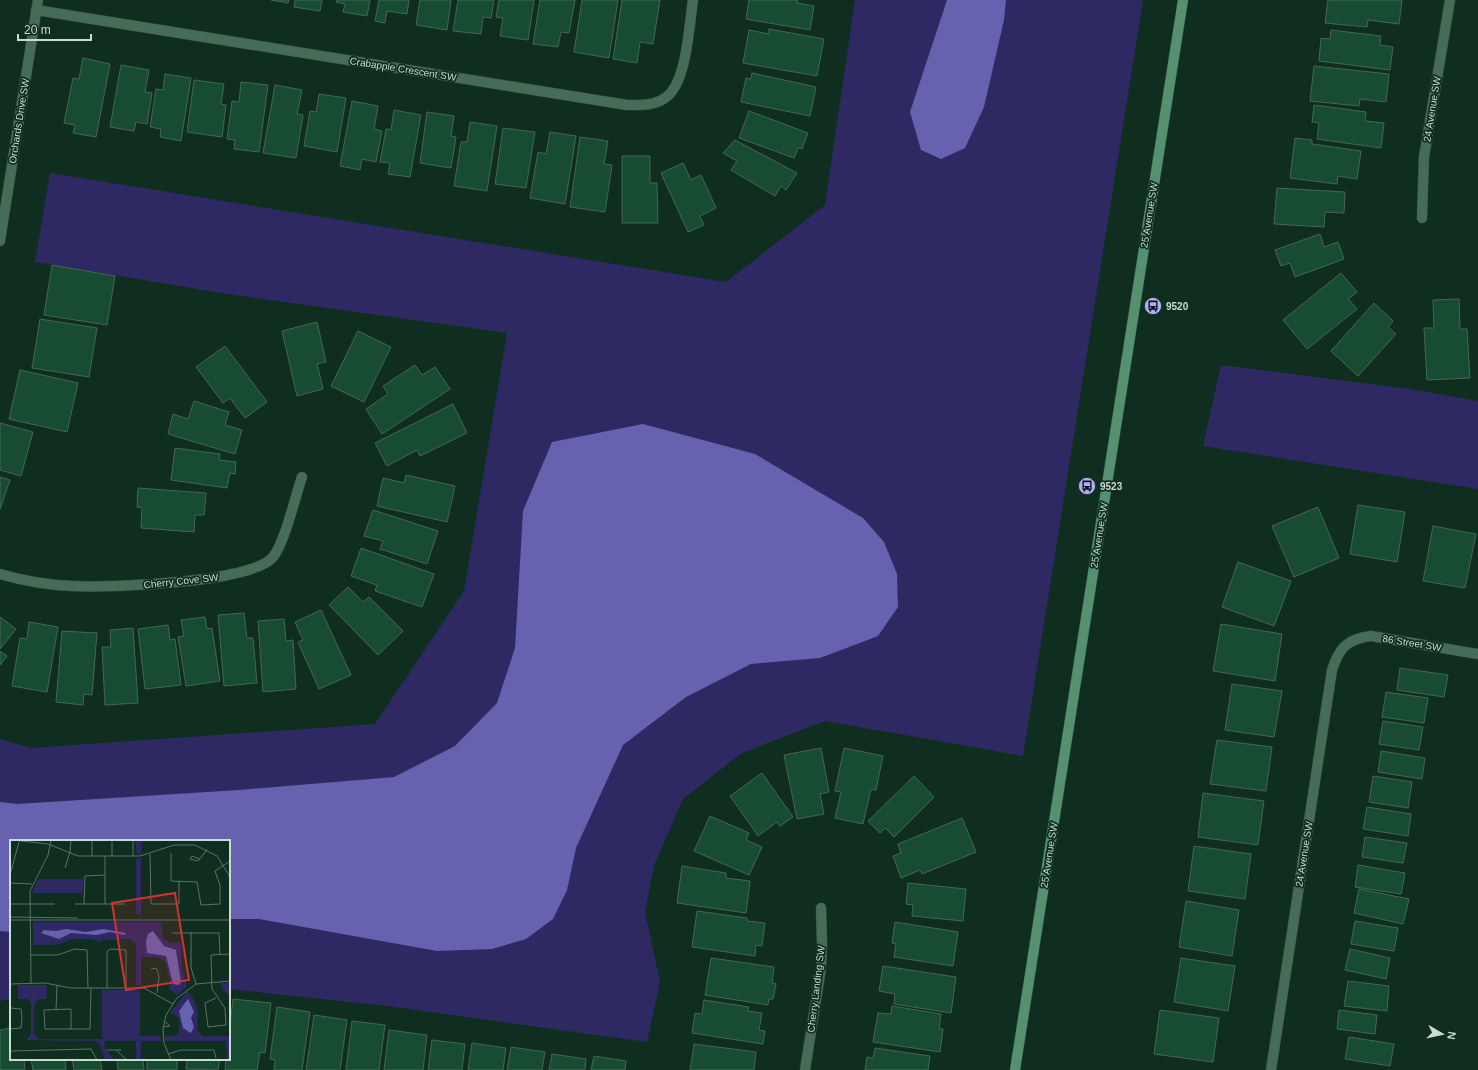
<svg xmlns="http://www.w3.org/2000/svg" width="1478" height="1070" font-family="Arial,sans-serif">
<rect width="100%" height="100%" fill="#0f2e1f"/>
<g fill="#2f2963">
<path d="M855,0h288l-120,756 -198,-35 -83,32 -59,46 -29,66 -9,47 15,70 -13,60 -260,-36 -158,-17v-148h-218v158l-11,2v-262l31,9 344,-24 89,-133 43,-258 -273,-38 -199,-33 15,-89 676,109 99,-77z"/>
<path d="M1221,365l189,24 68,12v88l-275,-43z"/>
</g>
<g fill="#6662af">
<path d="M947,0h59l-2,20 -20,87 -19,41 -24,11 -20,-9 -11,-38z"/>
<path d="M643,424l112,30 108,64 21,24 13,32 1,33 -20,29 -58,22 -69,6 -65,33 -63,48 -47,103 -9,42 -14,29 -27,20 -34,10 -55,2 -178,-32h-30v-78h-218v91l-11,-1v-129l17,2 222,-14 155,-13 61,-31 42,-43 18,-55 8,-137 29,-69z"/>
</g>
<g fill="#174c33" stroke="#466654">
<path d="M271,0h18l-1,3z"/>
<path d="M295,0h27l-2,11 -26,-4z"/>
<path d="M337,0h33l-3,16 -24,-4 2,-8 -9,-2z"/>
<path d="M379,0h30l-2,14 -20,-3 -2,12 -10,-2z"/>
<path d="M420,0h31l-4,30 -31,-5z"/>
<path d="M458,0h36l-3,18 -8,-1 -2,17 -28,-3z"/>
<path d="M499,0h35l-6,40 -28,-4 3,-18 -7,-1z"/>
<path d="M540,0h35l-6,33 -8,-1 -3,15 -25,-3z"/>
<path d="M582,0h36l-9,58 -35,-6z"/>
<path d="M622,0h38l-7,44 -13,-2 -3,21 -24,-4z"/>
<path d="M749,0h49l-1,3 17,3 -4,24 -64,-11z"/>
<path d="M1328,0h74l-3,24 -31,-4 -1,7 -42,-4z"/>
<path d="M769,29l55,10 -7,37 -74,-13 6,-33 20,4z"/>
<path d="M1331,30l50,6 -1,9 13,2 -3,23 -71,-9 2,-23 9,1z"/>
<path d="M83,58l27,6 -14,73 -23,-4 2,-8 -11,-2 9,-45 6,1z"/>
<path d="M121,65l28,5 -4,22 7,1 -5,31 -11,-2 -2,9 -24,-4z"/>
<path d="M1314,66l75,8 -3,28 -26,-3 -1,7 -49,-5z"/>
<path d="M752,73l64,14 -6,29 -69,-14 5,-24 5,1z"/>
<path d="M165,74l26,4 -10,63 -21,-4 1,-8 -11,-2 6,-38 7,1z"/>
<path d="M194,80l30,4 -3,20 5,1 -4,32 -35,-5z"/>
<path d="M241,82l27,3 -9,67 -25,-3 1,-9 -8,-1 5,-38 7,1z"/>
<path d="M275,85l27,5 -5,24 6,1 -7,43 -33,-5z"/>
<path d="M319,94l27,4 -9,54 -33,-6 6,-35 6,1z"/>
<path d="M352,101l26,5 -4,23 8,2 -6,31 -14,-3 -2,11 -20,-4z"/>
<path d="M1314,105l52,7 -1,9 19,2 -3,25 -64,-9 2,-16 -7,-1z"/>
<path d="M394,110l27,5 -11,62 -22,-3 2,-11 -10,-1 6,-33 5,1z"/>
<path d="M749,111l59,22 -6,16 -4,-1 -4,10 -55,-20z"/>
<path d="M427,112l27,4 -3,20 5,1 -5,31 -31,-5z"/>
<path d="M470,122l27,4 -10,65 -33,-5 7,-44h6z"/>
<path d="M503,128l32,4 -9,56 -31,-4z"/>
<path d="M550,132l26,4 -11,68 -35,-6 8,-46 8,2z"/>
<path d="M580,137l28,4 -4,23 8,1 -7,47 -35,-5z"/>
<path d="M1295,138l17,2v4l49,7 -4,28 -19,-3 -1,8 -47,-6z"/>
<path d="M735,140l62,33 -11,17 -5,-4 -6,10 -44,-26 6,-9 -14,-8z"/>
<path d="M622,156h28v27h7l1,40h-36z"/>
<path d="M683,163l8,17 10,-5 15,33 -16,8 4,9 -16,7 -27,-59z"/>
<path d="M1277,188l68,4 -1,21 -19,-1 -1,15 -50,-3z"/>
<path d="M1320,234l4,13 14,-5 6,17 -49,18 -5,-14 -9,3 -6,-16z"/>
<path d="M52,265l63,11 -8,49 -63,-10z"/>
<path d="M1341,273l16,19 -9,7 9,10 -50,40 -24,-29z"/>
<path d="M1459,299l1,30h7l3,49 -43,2 -3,-52h10l-1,-28z"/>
<path d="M1374,303l19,18 -5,6 8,7 -38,42 -27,-25z"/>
<path d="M40,319l57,9 -8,49 -57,-9z"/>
<path d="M317,322l9,40 -9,2 6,25 -26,7 -15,-65z"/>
<path d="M358,331l33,16 -27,55 -33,-16z"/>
<path d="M225,346l42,56 -22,16 -15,-20 -7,5 -27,-36z"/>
<path d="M415,365l7,10 13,-8 15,22 -68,45 -16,-25 22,-15 -5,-8z"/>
<path d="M20,370l58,13 -11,49 -58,-13z"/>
<path d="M194,401l35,11 -4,13 17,5 -7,24 -67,-20 5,-20 15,5z"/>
<path d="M453,404l14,29 -47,23 -3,-6 -30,16 -12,-23z"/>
<path d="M0,423l33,9 -12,44 -21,-6z"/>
<path d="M175,448l45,6 -1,6 17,2 -1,12 -5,-1 -3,15 -56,-8z"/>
<path d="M406,475l49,11 -8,36 -70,-16 6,-28 21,5z"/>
<path d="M0,477l10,3 -10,29z"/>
<path d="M138,488l68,5 -2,22h-9l-1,17 -53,-4 1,-20 -5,-1z"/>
<path d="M1358,505l47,7 -8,50 -47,-8z"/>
<path d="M1318,507l21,51 -45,19 -22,-51z"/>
<path d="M373,510l65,21 -11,33 -47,-15 3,-8 -19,-5z"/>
<path d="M1433,526l43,8 -11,54 -42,-7z"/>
<path d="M361,548l73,26 -12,33 -47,-16 2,-6 -26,-9z"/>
<path d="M1238,562l53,19 -17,45 -52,-19z"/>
<path d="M348,587l15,15 6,-5 34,34 -25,24 -49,-50z"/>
<path d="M321,610l30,65 -32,14 -21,-47 5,-2 -8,-18z"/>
<path d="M244,613l3,25h6l4,45 -33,3 -6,-71z"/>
<path d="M0,617l16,12 -16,20z"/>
<path d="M205,617l2,12 5,-1 8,53 -34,5 -8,-49 6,-1 -3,-16z"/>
<path d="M284,619l2,22 7,-1 3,49 -33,3 -5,-71z"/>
<path d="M29,622l29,5 -11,65 -35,-6 8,-48 7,1z"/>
<path d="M1221,624l61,10 -7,47 -62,-10z"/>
<path d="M168,625l2,15 5,-1 6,46 -36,4 -7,-60z"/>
<path d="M133,628l5,75 -33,2 -3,-58h9l-1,-17z"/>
<path d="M62,631l35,2 -5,62 -8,-1 -1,11 -27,-3z"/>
<path d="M0,651l7,5 -7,9z"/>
<path d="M1400,668l48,7 -4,22 -47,-7z"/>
<path d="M1232,684l50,7 -8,46 -49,-7z"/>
<path d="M1386,692l42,6 -4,25 -42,-6z"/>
<path d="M1383,721l40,6 -4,23 -40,-6z"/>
<path d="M1217,740l55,7 -6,44 -56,-7z"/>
<path d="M821,748l8,44 -9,2 4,20 -27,5 -13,-64z"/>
<path d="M844,748l39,8 -7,34 -5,-1 -8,35 -28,-6 6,-26 -6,-1z"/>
<path d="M1381,751l44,7 -3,21 -44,-7z"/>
<path d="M762,773l31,44 -13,9 -3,-4 -19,14 -28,-40z"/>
<path d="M914,776l20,21 -40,40 -9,-9 -5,5 -12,-12z"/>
<path d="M1373,776l39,6 -4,26 -39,-6z"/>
<path d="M1203,793l61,8 -6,44 -60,-8z"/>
<path d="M1367,807l44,7 -3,22 -45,-7z"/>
<path d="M710,816l39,17 -3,7 16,7 -13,28 -55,-24z"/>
<path d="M962,818l14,34 -54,22 -2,-4 -19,8 -8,-22 8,-3 -3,-9z"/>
<path d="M1365,837l42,6 -4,20 -41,-6z"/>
<path d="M1194,846l57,8 -6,45 -57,-8z"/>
<path d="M1358,865l47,8 -4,21 -46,-7z"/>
<path d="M682,866l44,7v5l24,3 -4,32 -69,-10z"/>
<path d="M908,883l58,6 -3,32 -51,-5 1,-11 -7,-1z"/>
<path d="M1359,889l50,10 -6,25 -49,-11z"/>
<path d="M1186,901l53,9 -7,46 -53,-9z"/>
<path d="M697,911l50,7v3l18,2 -3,23 -6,-1 -1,11 -63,-9z"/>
<path d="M1355,921l43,7 -4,23 -43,-7z"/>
<path d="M895,922l63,10 -5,34 -59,-9 2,-13 -4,-1z"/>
<path d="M1350,949l40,9 -4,21 -41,-9z"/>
<path d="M711,958l63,9 -2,16 4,1 -3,15h-4l-1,6 -63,-10z"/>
<path d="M1181,958l54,8 -7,45 -54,-9z"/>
<path d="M883,966l73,11 -5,36 -57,-9 1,-10 -16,-3z"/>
<path d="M1348,981l41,5 -2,25 -43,-5z"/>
<path d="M233,999l38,4 -6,50 -5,-1 -3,18h-32l1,-11h3v-25z"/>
<path d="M704,1000l45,7 -1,4 14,2 -3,17 6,1 -2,13 -71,-11 3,-20 7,1z"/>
<path d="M892,1006l49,8 -2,15h4l-3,23 -67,-10 5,-29 13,1z"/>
<path d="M277,1007l33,5 -8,58h-28l1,-10 -5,-1z"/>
<path d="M1160,1010l59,8 -6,44 -59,-8z"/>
<path d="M1339,1010l38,5 -2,19 -38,-5z"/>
<path d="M314,1015l33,5 -7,50h-34z"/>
<path d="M352,1021l33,4 -6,45h-33z"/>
<path d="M11,1028v31h13l1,11h-25v-40z"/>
<path d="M389,1030l38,5 -4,35h-39z"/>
<path d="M1349,1037l45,7 -4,22 -45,-7z"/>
<path d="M432,1040l33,4 -3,26h-34z"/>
<path d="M472,1043l34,5 -3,22h-35z"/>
<path d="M694,1044l62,8 -2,18h-64z"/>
<path d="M511,1047l34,5 -3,18h-35z"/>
<path d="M875,1048l55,8 -2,14h-63l2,-13 6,1z"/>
<path d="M552,1054l34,5 -1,11h-36z"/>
<path d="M594,1056l32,5 -1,9h-34z"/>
<path d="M31,1059h34l1,11h-33z"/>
<path d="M72,1059h28l2,11h-28z"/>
<path d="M117,1059h26l1,11h-26z"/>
<rect x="147" y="1059" width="30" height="11"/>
<path d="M187,1059h33l-2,11 -32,-1z"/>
</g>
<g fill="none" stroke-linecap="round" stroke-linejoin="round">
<defs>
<g id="minor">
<path d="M36,10l591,95c12,0 27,1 38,-7 22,-14 24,-73 28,-98"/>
<path d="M1422,218l2,-61 26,-157"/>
<path d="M0,574c24,7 47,11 72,12 35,2 180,-3 201,-29 12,-15 22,-60 29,-80"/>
<path d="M805,1070l16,-102 1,-25 -1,-35"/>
<path d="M1271,1070l61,-400c7,-22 15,-31 39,-34l107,18"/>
</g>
<path id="tertiary" d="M0,241l38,-241"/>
<path id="secondary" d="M1015,1070l168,-1070"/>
</defs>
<use href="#minor" stroke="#2d4a3b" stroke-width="11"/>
<use href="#tertiary" stroke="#2d4a3b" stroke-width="11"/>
<use href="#secondary" stroke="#2d4a3b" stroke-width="11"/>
<use href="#minor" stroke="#466b57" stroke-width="10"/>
<use href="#tertiary" stroke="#466b57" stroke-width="10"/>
<use href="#secondary" stroke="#559171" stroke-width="10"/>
</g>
<defs>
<symbol id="bus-disc" viewBox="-11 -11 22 22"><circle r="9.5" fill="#afaefa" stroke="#0f2e1f"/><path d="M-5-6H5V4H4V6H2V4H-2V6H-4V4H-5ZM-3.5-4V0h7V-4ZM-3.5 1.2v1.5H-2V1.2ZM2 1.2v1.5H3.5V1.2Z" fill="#111"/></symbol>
</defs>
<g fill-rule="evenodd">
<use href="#bus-disc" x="1143" y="296" width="20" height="20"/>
<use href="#bus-disc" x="1077" y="476" width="20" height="20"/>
</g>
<g text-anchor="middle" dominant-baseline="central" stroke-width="3.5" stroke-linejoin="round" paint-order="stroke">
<g font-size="10" fill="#cadbd1" stroke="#0f2e1f">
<text transform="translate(403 69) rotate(9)">Crabapple Crescent SW</text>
<text transform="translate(1432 109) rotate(-81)">24 Avenue SW</text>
<text transform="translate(19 121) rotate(-81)">Orchards Drive SW</text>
<text transform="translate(1149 215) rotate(-81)">25 Avenue SW</text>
<text transform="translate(1099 535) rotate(-81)">25 Avenue SW</text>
<text transform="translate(181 581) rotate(-6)">Cherry Cove SW</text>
<text transform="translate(1412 643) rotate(9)">86 Street SW</text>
<text transform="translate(1304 854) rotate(-81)">24 Avenue SW</text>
<text transform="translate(1049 855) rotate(-81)">25 Avenue SW</text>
<text transform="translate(816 989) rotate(-83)">Cherry Landing SW</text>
</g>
<g font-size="10" font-weight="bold" fill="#cadbd1" stroke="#0f2e1f" text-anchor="start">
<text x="1166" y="306">9520</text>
<text x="1100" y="486">9523</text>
</g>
</g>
<g transform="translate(10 840)">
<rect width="220" height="220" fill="#0f2e1f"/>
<path d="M125,0h15l-9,2v12h-4zM126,18h5v57l-5,-1zM28,39h45v14h-51zM151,82l2,17 8,4 10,-1 1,28 5,16 -10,9 -8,-6 1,-8 -5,-20 -9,-4h-15v28h-5v-41l-6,-5 -28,1 -2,2 -8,-3h-20l-15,6h-24v-23zM211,143h9v14l-8,-8zM8,145h29l-1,14h-8l-4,5v30l4,5h69l-5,-1v-48h38v46h20l1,5h-20v19h-5v-19h-31l-1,5 10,14h-9l-5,-15 -5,-4 -69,-1 5,-6v-31l-4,-4h-9zM177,151l6,7 5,15 -1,18 6,5h27v24h-3l-1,-19h-61v-5h9l5,-4v-14l-9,-5z" fill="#2f2963"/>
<path d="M56,89l20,3 17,-3 23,4 -2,2 -14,-3 -14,3 -25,-2 -12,6 -18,-6 3,-3 12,1zM143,91l11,15 12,4 5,32 -2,3 -6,-1 -7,-28 -19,-3 -1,-12 2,-7zM178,159l6,13 -3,6 3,9 -3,6 -8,-5 -4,-17z" fill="#6662af"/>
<path fill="none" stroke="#5a7366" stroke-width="1" d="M3,0l35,4 30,12h62l34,-11h21l22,11 13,21M102,0v16M123,0v16M161,13v28l26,1 4,23 19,-1v-19l-5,-14 15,-10M140,14l1,50h28v-23M82,16v-16M95,16v48M190,19l-8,-3 -2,3 8,2 5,-6 4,-6M55,28l5,-16 1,-12M0,35l9,-33M0,43l22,1M0,64h45M65,64h50M74,64l1,-28 20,-1M0,77l68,1M0,80h220M181,92v36l5,16M162,93h47l1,21M21,115h26l18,-6 12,1 1,38M141,128l6,1 2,8 -2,16M21,143l-1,-92 18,-36 3,-15M0,144l35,-1 26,5h73l29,16M97,148v-36l3,-3 16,1v38M206,158l-11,5 3,24 18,-2 -1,-17 -13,-19 -1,-34 19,-1M0,168l11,1 1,9 -1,10 -11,1M46,169l1,-24M153,187l7,-1 -6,-5M61,189v-20l-27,1 1,19h45l1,-41M97,210h14M106,210l11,10M0,211l81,-2 6,11M158,214l13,-4h33l2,8M161,220l-7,-17 -1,-14 3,-14 11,-17 19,-14 34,-3"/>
<path fill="#d53130" fill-opacity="0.15" stroke="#d53130" stroke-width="2" d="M165,53l14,87 -63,10 -14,-87z"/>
<rect width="220" height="220" fill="none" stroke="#cadbd1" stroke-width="2"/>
</g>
<g transform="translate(1442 1034) rotate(99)" stroke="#0f2e1f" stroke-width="3" paint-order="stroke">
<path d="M0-3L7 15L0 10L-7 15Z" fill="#cadbd1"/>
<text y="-6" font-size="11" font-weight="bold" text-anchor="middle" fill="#cadbd1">N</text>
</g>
<path d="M18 34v6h73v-6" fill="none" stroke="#cadbd1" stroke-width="2"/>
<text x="24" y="34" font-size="12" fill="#cadbd1" stroke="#0f2e1f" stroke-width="3" paint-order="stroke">20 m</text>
</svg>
